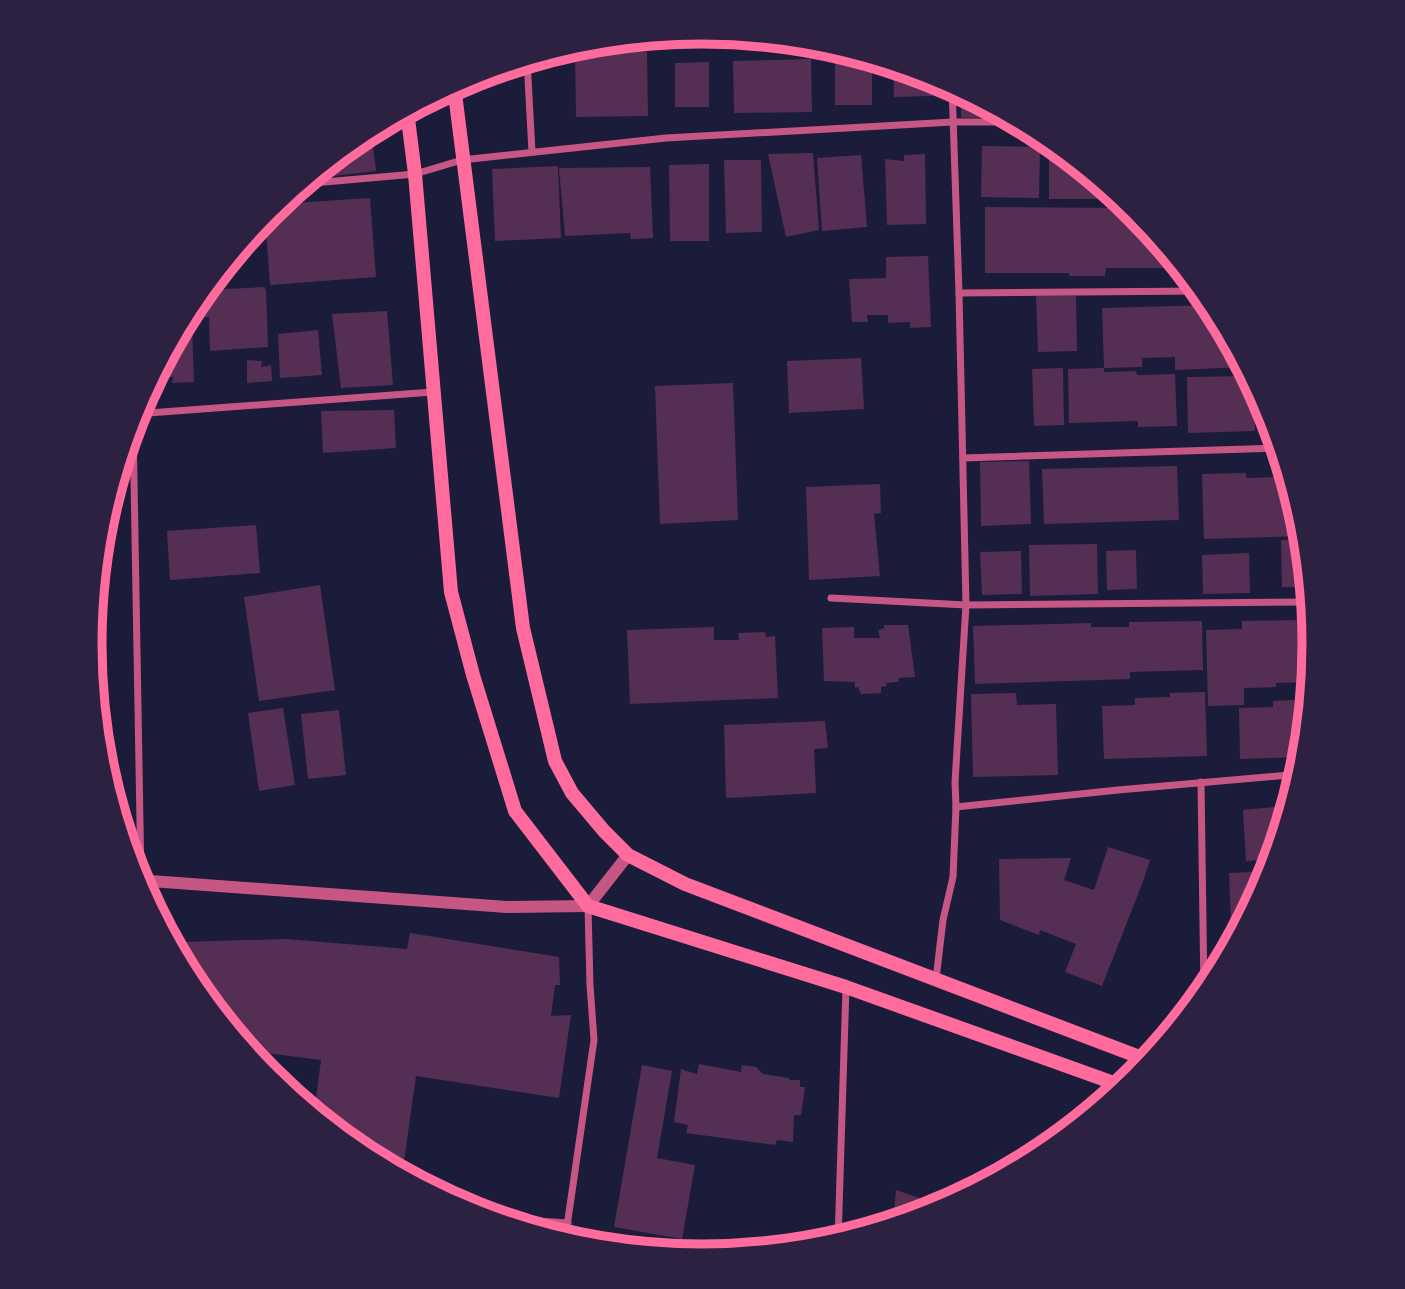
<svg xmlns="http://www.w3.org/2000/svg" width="1405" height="1289" font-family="'DejaVu Sans',sans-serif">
<rect width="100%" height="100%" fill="#1b1b3a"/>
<g fill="#542f53">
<path d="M647,52l1,64 -72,1 -1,-64z"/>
<path d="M835,56h30l7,2v47h-37z"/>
<path d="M811,59l1,53 -78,1 -1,-52z"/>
<path d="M709,62v45h-34v-44z"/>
<path d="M893,65l38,11 1,20 -38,1z"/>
<path d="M961,91l50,26 -50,1z"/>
<path d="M371,130l5,41 -68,8 54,-44z"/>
<path d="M1049,145h7l58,48 -7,-2v8h-58z"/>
<path d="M982,146l58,1 -1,51 -58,-1z"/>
<path d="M813,153l6,77 -33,7 -18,-83z"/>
<path d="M925,154l1,70 -39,1 -2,-66 19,2v-6z"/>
<path d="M861,155l6,72 -45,4 -5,-73z"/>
<path d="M724,160h37l1,72 -36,1z"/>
<path d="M709,164v77h-39l-1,-76z"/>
<path d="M558,166l3,72 -66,3 -3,-72z"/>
<path d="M650,167l3,71 -22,1 -1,-6 -65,3 -6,-68z"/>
<path d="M370,198l6,79 -106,8 -5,-69 4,-5 8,-7z"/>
<path d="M985,207l147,1 51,60h-77l-1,8h-36v-3h-84z"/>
<path d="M928,256l3,71 -21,1v-6l-22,1v-8h-21l1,7h-16l-3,-43 37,-1v-21z"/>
<path d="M207,286l1,4 56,-3 2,3 2,57 -58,4 -1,-34 -24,2 8,-15z"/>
<path d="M1036,296h40l1,55 -39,1z"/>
<path d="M1213,305l33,62 -71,3v-13l-33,1v9l-38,1 -2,-60z"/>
<path d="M387,311l6,74 -52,3 -9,-74z"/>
<path d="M182,323h10l2,59 -22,1 1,-6h-14v-9z"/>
<path d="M318,330l4,45 -42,3 -2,-44z"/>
<path d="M861,358l3,51 -75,4 -2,-52z"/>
<path d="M247,360l15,1 -1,6 10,-2 1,16 -25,2z"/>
<path d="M1063,368l1,57 -30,1 -2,-57z"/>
<path d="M1104,368v4l32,-1 1,4 38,-1 2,52 -39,1v-6l-69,2 -1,-54z"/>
<path d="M1251,376l3,7 1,48 -67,2 -1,-56z"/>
<path d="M733,383l5,137 -78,4 -5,-138z"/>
<path d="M394,410l2,38 -73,5 -2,-42z"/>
<path d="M1029,461l2,63 -50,2 -1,-64z"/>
<path d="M1177,466l2,54 -135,4 -2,-55z"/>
<path d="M1280,468h6l18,57 1,11 -101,3 -2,-65 44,-1v5l34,-1z"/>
<path d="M880,484l1,29 -7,1 6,62 -71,4 -3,-93z"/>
<path d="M256,525l4,48 -90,7 -3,-49z"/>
<path d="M1305,539l5,48h-28l-1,-47z"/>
<path d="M1097,544l1,50 -68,2 -1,-51z"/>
<path d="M1136,550l1,39 -30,1 -1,-39z"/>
<path d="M1021,551l1,43 -40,1 -2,-43z"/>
<path d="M1249,553l1,40 -47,1 -1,-39z"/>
<path d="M320,585l15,105 -76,11 -15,-104z"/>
<path d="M1313,620l2,33 -3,29 -36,1v4l-32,1v17l-36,1 -2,-76 36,-1v-8z"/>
<path d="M1202,621l1,49 -73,2v7l-155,5 -2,-58 118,-3v4h38v-5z"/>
<path d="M884,625h24l7,52 -16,1 -1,4 -12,1 1,3 -6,1v6l-21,1 1,-3h-2v-4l-4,1v-6l-31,-1 -2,-53 32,-1v11h26l-2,-8h3v-2l3,1z"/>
<path d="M714,627v13h25l-1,-7 27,-1 1,5 9,-1 3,62 -148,6 -3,-74z"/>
<path d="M1205,692l2,64 -103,3 -2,-53 33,-1v-7l35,-1v-4z"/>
<path d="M1016,693l1,12 39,-1 2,71 -85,2 -2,-83z"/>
<path d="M1310,699l-6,58 -64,2 -1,-51 34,-1v-6z"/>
<path d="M283,708l12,77 -36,6 -11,-78z"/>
<path d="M339,710l7,65 -38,4 -7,-65z"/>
<path d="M825,721l3,27 -14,1 2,44 -90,5 -2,-73z"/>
<path d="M1275,807l3,40 -3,12 -29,2 -3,-51z"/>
<path d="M1108,847l42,13 -6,19 -42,107 -37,-14 11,-28 -36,-14 -1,5 -39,-15 -1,-61 72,-1 -7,22 30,10z"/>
<path d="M1271,871l-2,8 -37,69 -3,-75z"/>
<path d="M410,933l149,24 1,28h-5l-4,31 20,-1 -12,83 -143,-22 -14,100 -40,-22 -48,-40 7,-54 -47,-6 -26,-1 -55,-68 -14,-25 2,-18 105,-3 121,10z"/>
<path d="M699,1064l42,8 1,-7 14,2 7,7 26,4v2h11v7h5l-4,28h-7l-1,27 -16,-2 -2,5 -89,-12 2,-8 -14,-3 7,-53 16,5z"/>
<path d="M642,1065l30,6 -15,87 38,7 -13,74 -68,-12z"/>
<path d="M896,1190l49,17 -8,4 -44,13z"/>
</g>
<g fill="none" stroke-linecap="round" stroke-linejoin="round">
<g stroke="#c65784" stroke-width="7">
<path d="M527,60l5,92"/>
<path d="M302,184l113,-10 47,-14 204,-22 287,-16h67"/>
<path d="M959,293l243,-2"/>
<path d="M135,414l298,-22"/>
<path d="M133,422l8,458"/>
<path d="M963,458l317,-10"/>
<path d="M831,598l135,7 345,-3"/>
<path d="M1201,782l3,213"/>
<path d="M956,807l162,-17 183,-16"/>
<path d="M936,979l7,-59 10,-43 3,-70 -1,-25 11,-177 -7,-312 -7,-207"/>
<path d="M492,1218l76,5"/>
<path d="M565,1240l29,-200 -4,-55 -2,-78"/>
<path d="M838,1241l8,-254"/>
</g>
<path stroke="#c65784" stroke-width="12" d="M137,880l370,27 81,-1 40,-51"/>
<g stroke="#ff6b9d" stroke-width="14">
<path d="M454,86l69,542 32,133 17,32 32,38 24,24 57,29 465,177"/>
<path d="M407,111l8,63 36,418 22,83 42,136 73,95 258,81 279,100"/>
</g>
</g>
<path d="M0 0H1405V1289H0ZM102 644a600 600 0 1 1 1200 0a600 600 0 1 1-1200 0Z" fill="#2d2142" fill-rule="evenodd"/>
<path fill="none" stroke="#ff6b9d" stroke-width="9" d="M102 644a600 600 0 1 1 1200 0a600 600 0 1 1-1200 0Z"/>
</svg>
